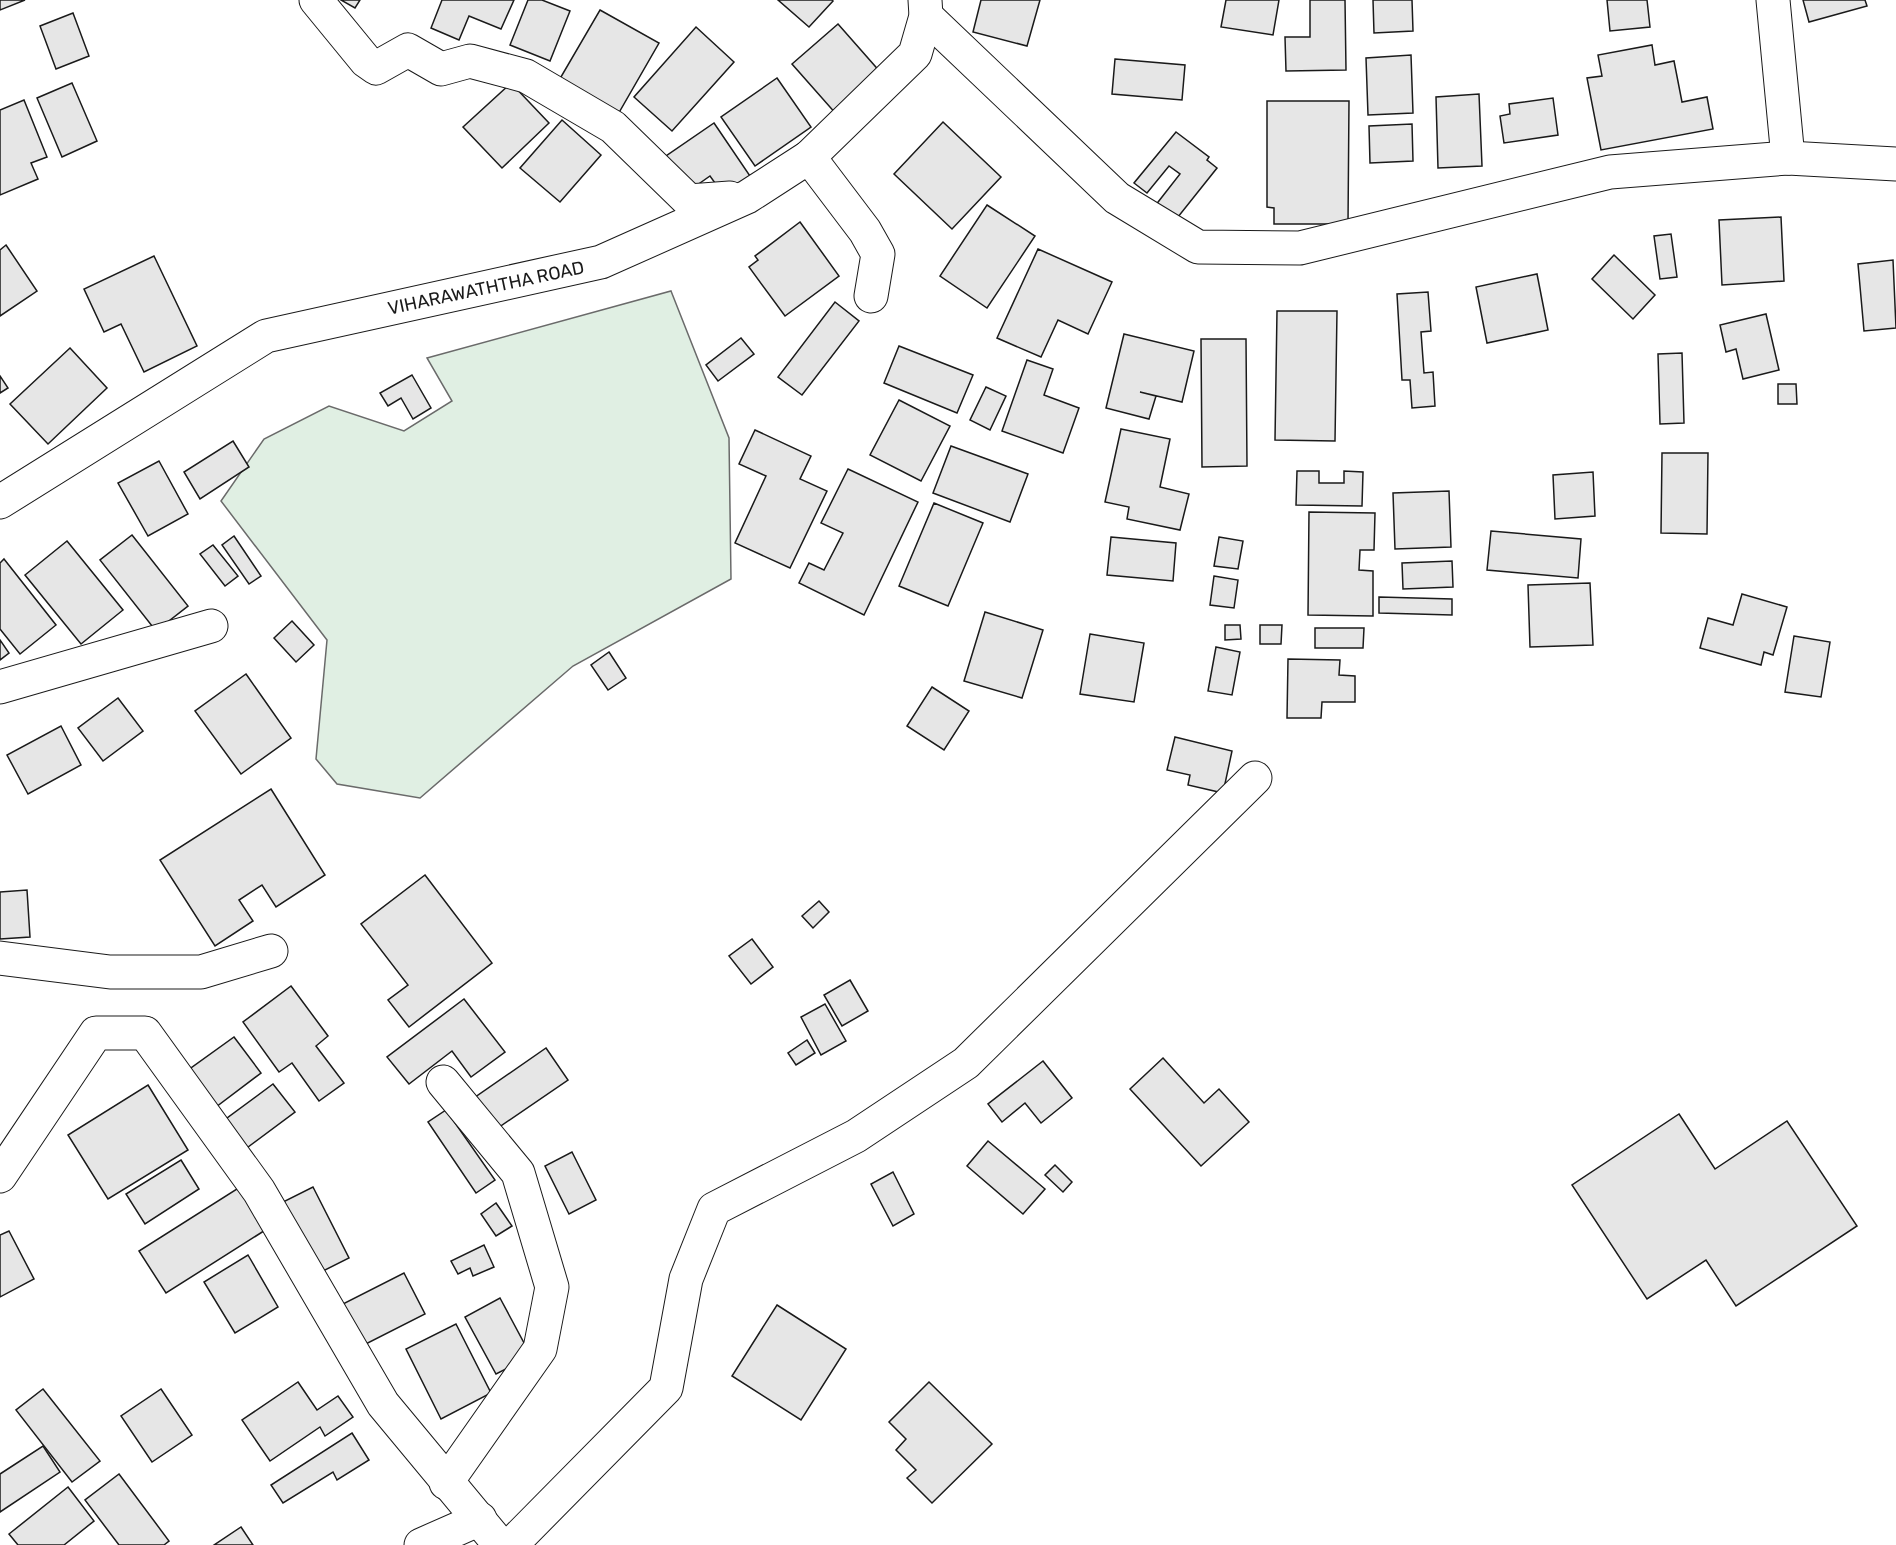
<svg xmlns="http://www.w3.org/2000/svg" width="1896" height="1545" font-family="Rubik,sans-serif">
<rect width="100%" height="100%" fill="#fff"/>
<path fill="#e0efe3" stroke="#6a6a6a" stroke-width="1.5" d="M671,291l58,147 2,141 -158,87 -153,132 -83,-14 -21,-25 11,-119 -106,-139 43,-62 65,-33 75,25 48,-30 -25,-43z"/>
<g fill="#e6e6e6" stroke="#1a1a1a" stroke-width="1.5">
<path d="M0,0h25l-25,10z"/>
<path d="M341,0h19l-5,8z"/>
<path d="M442,0h72l-13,29 -32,-13 -10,24 -28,-12z"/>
<path d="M528,0h14l28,11 -20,50 -40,-16z"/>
<path d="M778,0h54l1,1 -24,26z"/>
<path d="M981,0h59l-13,46 -54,-14z"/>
<path d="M1226,0h53l-6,35 -52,-8z"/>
<path d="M1310,0h35l1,70 -60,1 -1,-34h25z"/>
<path d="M1373,0h39l1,31 -39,2z"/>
<path d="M1607,0h40l3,27 -40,4z"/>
<path d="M1803,0h62l2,6 -58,16z"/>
<path d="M600,10l59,33 -42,73 -59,-34z"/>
<path d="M73,13l16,43 -33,13 -16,-43z"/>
<path d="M838,24l44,50 -45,41 -45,-51z"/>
<path d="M696,27l38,35 -62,69 -38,-34z"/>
<path d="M1652,45l3,20 19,-4 8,41 25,-5 6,32 -112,21 -14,-72 15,-2 -4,-21z"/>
<path d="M1411,55l2,58 -45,2 -2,-57z"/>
<path d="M1115,59l70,6 -3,35 -70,-6z"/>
<path d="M777,78l34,49 -56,39 -34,-49z"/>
<path d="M72,83l25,58 -35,16 -25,-59z"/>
<path d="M511,83l38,40 -47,45 -39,-41z"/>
<path d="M1479,94l3,72 -44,2 -2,-71z"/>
<path d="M1553,98l5,37 -54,8 -4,-27 10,-2 -1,-10z"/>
<path d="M24,100l23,57 -16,6 7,16 -38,16v-85z"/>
<path d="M1267,101h82l-1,123h-74v-16l-7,-1z"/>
<path d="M562,120l39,35 -41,47 -40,-34z"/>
<path d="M943,122l58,55 -49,52 -58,-55z"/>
<path d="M714,123l36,53 -27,18 -13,-18 -20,14 -24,-34z"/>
<path d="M1412,124l1,37 -43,2 -1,-37z"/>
<path d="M1176,132l33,25 -2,3 10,8 -43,54 -19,-16 25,-32 -11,-8 -22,27 -13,-10z"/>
<path d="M987,205l48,31 -48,72 -47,-32z"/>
<path d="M1781,217l3,64 -62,4 -3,-65z"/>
<path d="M800,222l39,54 -54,40 -36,-49 9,-7 -3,-4z"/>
<path d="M1671,234l6,43 -17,2 -6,-43z"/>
<path d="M6,245l31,46 -37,25v-66z"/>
<path d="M1038,249l74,33 -24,52 -30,-14 -17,37 -44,-19z"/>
<path d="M1614,255l41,40 -22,24 -41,-40z"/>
<path d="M154,256l43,90 -53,26 -23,-48 -17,8 -20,-43z"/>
<path d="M1893,260l3,68 -32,3 -6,-67z"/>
<path d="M1537,274l11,56 -61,13 -11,-56z"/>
<path d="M1428,292l3,39 -10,1 3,41 9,-1 2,34 -23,2 -2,-28h-8l-5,-86z"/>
<path d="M835,302l24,19 -57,74 -24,-18z"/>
<path d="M1277,311h60l-2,130 -60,-1z"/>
<path d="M1766,314l13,56 -36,9 -7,-30 -10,3 -6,-27z"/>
<path d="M1124,334l70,17 -12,51 -42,-10 16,4 -7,23 -43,-11z"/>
<path d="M741,338l13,16 -36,27 -12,-16z"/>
<path d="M1201,339h45l1,127 -45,1z"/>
<path d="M899,346l74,29 -16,38 -73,-30z"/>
<path d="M70,348l37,40 -59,56 -38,-40z"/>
<path d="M1682,353l2,70 -24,1 -2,-70z"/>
<path d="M1027,360l26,9 -9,26 35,13 -16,45 -61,-22z"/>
<path d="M412,375l19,33 -18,11 -12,-21 -13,8 -8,-13z"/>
<path d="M0,376l8,12 -8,5z"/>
<path d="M1778,384h18l1,20h-19z"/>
<path d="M986,387l20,9 -16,34 -20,-10z"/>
<path d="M899,400l51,26 -29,55 -51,-26z"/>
<path d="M1121,429l49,10 -10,48 29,7 -9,36 -53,-11 2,-12 -24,-5z"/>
<path d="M755,430l56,26 -11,23 27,12 -37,77 -55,-25 31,-67 -27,-12z"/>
<path d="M233,441l16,26 -49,32 -16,-27z"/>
<path d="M951,446l77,28 -18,48 -77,-29z"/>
<path d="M1662,453h46l-1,81 -46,-1z"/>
<path d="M159,461l29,53 -40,22 -30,-53z"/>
<path d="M848,469l70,33 -54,113 -65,-32 10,-20 15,7 19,-37 -22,-10z"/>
<path d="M1297,471h22v12h25v-12l19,1 -1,34 -66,-1z"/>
<path d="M1593,472l2,44 -40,3 -2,-44z"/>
<path d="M1449,491l2,56 -56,2 -2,-56z"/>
<path d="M934,503l49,20 -35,83 -49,-20z"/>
<path d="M1309,512l66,1 -1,37h-14l-1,20 14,1v45l-65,-1z"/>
<path d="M1491,531l90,8 -3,39 -91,-8z"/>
<path d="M132,535l56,71 -32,25 -56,-71z"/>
<path d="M234,536l27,40 -12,8 -27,-39z"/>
<path d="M1111,537l65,6 -3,38 -66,-6z"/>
<path d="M1219,537l24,4 -5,28 -24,-3z"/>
<path d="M67,541l56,69 -42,34 -56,-69z"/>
<path d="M213,545l25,31 -13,10 -25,-32z"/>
<path d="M4,559l52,66 -36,29 -20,-25v-66z"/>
<path d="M1452,561l1,26 -50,2 -1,-26z"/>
<path d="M1214,576l24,4 -4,28 -24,-3z"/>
<path d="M1590,583l3,62 -63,2 -2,-62z"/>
<path d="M1742,594l45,13 -14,48 -9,-3 -3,13 -61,-17 8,-30 25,7z"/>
<path d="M1379,597l73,2v16l-73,-2z"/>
<path d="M985,612l58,18 -21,68 -58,-17z"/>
<path d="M292,621l22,24 -18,17 -22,-24z"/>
<path d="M1225,625h15l1,14 -16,1z"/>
<path d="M1260,625h22l-1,19h-21z"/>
<path d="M1315,628h49l-1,20h-48z"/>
<path d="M1090,634l54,9 -10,59 -54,-8z"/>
<path d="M1794,636l36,6 -9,55 -36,-5z"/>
<path d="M0,640l9,13 -9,7z"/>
<path d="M1216,647l24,5 -8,43 -24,-4z"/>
<path d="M609,652l17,26 -18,12 -17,-25z"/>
<path d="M1288,659l52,1 -1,15 16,1v26h-33l-1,16h-34z"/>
<path d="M246,674l45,64 -50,36 -46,-63z"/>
<path d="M932,687l37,24 -25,39 -37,-24z"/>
<path d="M118,698l25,33 -40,30 -25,-33z"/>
<path d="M61,726l20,39 -53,29 -21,-39z"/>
<path d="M1175,737l57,14 -9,42 -35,-8 2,-10 -23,-5z"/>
<path d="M271,789l54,86 -49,32 -14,-22 -23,15 14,21 -38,25 -55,-86z"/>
<path d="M425,875l67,88 -83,64 -21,-27 20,-15 -47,-61z"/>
<path d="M27,890l3,47 -30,2v-47z"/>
<path d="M819,901l10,11 -16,16 -11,-12z"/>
<path d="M752,939l21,28 -22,17 -22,-28z"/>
<path d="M850,980l18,31 -26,15 -18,-31z"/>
<path d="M291,986l37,50 -12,10 28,37 -25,18 -27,-38 -13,9 -36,-50z"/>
<path d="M464,999l41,53 -34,25 -19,-26 -43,33 -22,-27z"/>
<path d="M825,1004l21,37 -25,14 -20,-38z"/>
<path d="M234,1037l27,36 -49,37 -28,-37z"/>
<path d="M807,1040l8,13 -19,12 -8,-12z"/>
<path d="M546,1048l22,32 -76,52 -21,-32z"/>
<path d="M1163,1058l41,45 15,-14 30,33 -48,44 -71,-77z"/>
<path d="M1043,1061l29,37 -31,25 -16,-20 -23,19 -14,-18z"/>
<path d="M273,1084l22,28 -55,41 -21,-29z"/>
<path d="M148,1085l40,65 -80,49 -40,-64z"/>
<path d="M446,1110l49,70 -19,13 -48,-71z"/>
<path d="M1679,1114l36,55 72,-48 70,105 -121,80 -30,-46 -59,39 -75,-114z"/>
<path d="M988,1141l57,48 -22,25 -56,-48z"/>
<path d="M572,1152l24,48 -27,14 -24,-48z"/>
<path d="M181,1160l18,29 -54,35 -19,-30z"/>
<path d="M1055,1165l17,17 -9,10 -18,-17z"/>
<path d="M893,1172l21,42 -21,12 -22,-42z"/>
<path d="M240,1187l27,42 -101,64 -27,-42z"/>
<path d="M313,1187l36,71 -38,19 -36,-71z"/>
<path d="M496,1203l16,23 -16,10 -15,-22z"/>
<path d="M9,1231l25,48 -34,18v-62z"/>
<path d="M484,1245l10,22 -21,9 -3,-8 -12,6 -7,-13z"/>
<path d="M248,1255l30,52 -43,26 -31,-51z"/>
<path d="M404,1273l21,41 -73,37 -21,-41z"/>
<path d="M500,1298l31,58 -35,18 -31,-57z"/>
<path d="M777,1305l69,44 -45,71 -69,-44z"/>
<path d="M456,1324l35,69 -50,26 -35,-70z"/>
<path d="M298,1382l19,28 21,-14 15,21 -28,19 -5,-9 -50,34 -28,-41z"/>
<path d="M929,1382l63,62 -60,59 -25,-25 9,-8 -20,-20 10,-11 -17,-17z"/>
<path d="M43,1389l57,72 -28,21 -56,-72z"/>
<path d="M161,1389l31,46 -40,27 -31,-46z"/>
<path d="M352,1433l17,27 -32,20 -4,-8 -50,31 -12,-18z"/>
<path d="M43,1446l17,26 -60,40v-38z"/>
<path d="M119,1474l50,67 -5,4h-45l-34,-45z"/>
<path d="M68,1487l26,34 -30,24h-46l-9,-11z"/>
<path d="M241,1527l12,18h-39z"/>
</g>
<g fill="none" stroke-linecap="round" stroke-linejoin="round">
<defs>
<g id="street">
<path d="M316,0l50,61 10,7 32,-18 33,19 29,-8 56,15 87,51 76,74 41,-3"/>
<path d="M1773,0l15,158"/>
<path d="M926,16l191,182 81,49 102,1 310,-76 178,-14 108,6"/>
<path d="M809,157l56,74 13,23 -7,42"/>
<path d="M0,502l266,-166 335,-74 146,-65 62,-40 106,-103 11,-38 -1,-16"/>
<path d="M0,687l211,-61"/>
<path d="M0,958l110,14h91l70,-21"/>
<path d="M443,1082l75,91 34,114 -12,62 -94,134"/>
<path d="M0,1176l96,-143h49l114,158 124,213 117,141"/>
<path d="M421,1545l59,-26"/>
<path d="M511,1545l155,-157 20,-109 28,-70 142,-73 110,-73 289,-285"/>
</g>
</defs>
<use href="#street" stroke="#1a1a1a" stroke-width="35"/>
<use href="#street" stroke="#fff" stroke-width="33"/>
</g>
<g text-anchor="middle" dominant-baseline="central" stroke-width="4.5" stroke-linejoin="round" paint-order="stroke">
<g font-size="18" fill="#1a1a1a" stroke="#fff">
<text transform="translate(486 288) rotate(-12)">VIHARAWATHTHA ROAD</text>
</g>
</g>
</svg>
